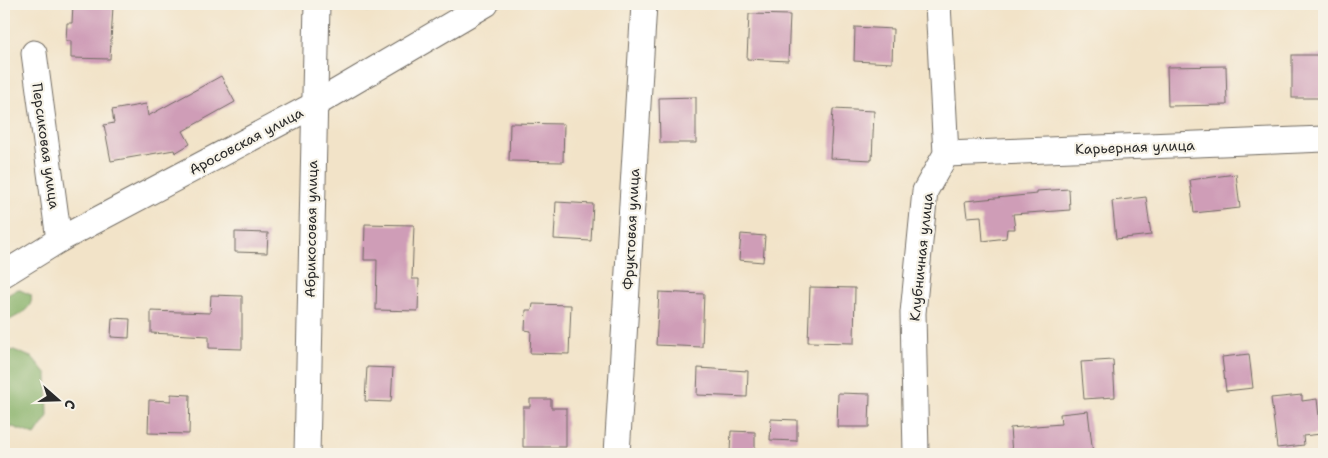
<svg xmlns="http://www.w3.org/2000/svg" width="1328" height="458" font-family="'Shantell Sans',sans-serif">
<rect width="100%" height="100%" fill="#f7f3e8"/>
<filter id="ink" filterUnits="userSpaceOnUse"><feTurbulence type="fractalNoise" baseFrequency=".02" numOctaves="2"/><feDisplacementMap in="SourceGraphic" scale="10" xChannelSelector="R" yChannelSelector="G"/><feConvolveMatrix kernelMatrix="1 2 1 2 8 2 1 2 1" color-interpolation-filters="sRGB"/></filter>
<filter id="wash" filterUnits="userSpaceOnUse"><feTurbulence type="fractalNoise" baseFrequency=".0096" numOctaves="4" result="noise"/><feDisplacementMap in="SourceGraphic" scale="20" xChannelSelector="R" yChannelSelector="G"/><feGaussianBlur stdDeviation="1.12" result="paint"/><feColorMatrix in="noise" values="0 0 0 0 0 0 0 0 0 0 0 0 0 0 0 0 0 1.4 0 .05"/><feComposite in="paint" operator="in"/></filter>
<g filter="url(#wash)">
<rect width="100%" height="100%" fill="#f2e3c8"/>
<g fill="#89b26a" stroke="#5a6e4a">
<path d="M352,4h49l-32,7 -15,-2z"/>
<path d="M18,289l13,6c4,15 -17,22 -27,28v-26z"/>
<path d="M14,350l19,8 14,17 1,41 -13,19 -22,-8 -9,2v-77z"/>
</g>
<g id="blocks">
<g fill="#cf9db7">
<path d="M73,4l40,2 -3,53 -39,-1v-17h-5l1,-18h5z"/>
<path d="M749,14l41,1 -2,46 -41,-2z"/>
<path d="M855,27l38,2 -1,34 -38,-2z"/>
<rect x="1292" y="55" width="32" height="43"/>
<path d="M1226,66l1,39 -59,1 -1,-39z"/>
<path d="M221,76l14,26 -52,29 7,13 -15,9 -1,-3 -63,11 -7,-36 10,-2 -2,-13 34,-6 2,12z"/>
<path d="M696,97v46h-36l-1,-45z"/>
<path d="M833,109l41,2 -2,49 -42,-2z"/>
<path d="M510,123l54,1 -1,38 -54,-1z"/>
<path d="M1236,174l4,34 -46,5 -4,-33z"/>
<path d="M1069,189l1,21 -57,4 2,15h-8l-1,9 -23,3 -2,-25 -14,1 -2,-16 72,-7v-3z"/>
<path d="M1146,197l5,38 -35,4 -4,-38z"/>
<path d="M556,202l37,2 -2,37 -37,-2z"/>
<path d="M365,224l49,1 -2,54h7l-1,32 -42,-1 1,-50h-13z"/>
<path d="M235,232l33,1 -1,20 -32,-1z"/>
<path d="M741,234l24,2 -2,26 -24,-2z"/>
<path d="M810,287l45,1 -1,55 -46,-1z"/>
<path d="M659,292l45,2 -2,53 -46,-2z"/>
<path d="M211,295l31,1v53l-33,-1v-12l-58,-3v-22l59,2z"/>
<path d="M533,304l38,1 -2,49 -39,-1 1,-22 -6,-1 1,-20h6z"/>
<path d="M112,318l18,1 -1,19 -18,-1z"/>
<path d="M1249,354l4,34 -27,3 -4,-34z"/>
<path d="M1113,360l2,37 -31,2 -3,-37z"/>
<path d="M367,367l26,1 -2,34 -26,-1z"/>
<path d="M698,368l50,3 -1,26 -50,-2z"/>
<path d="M838,393l32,1 -1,33h-32z"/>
<path d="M171,394l19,1 -1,39 -41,-1 1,-33 22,1z"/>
<path d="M1302,395v6l15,-2 4,35 -18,2 1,9 -27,3 -6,-50z"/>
<path d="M530,399h21v9h15v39h-43v-40h7z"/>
<path d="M1088,411l5,43h-81l-2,-26 51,-4 -1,-10z"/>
<path d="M771,419l26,1v21l-27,-1z"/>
<path d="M731,431l24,1v22l-25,-1z"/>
</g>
</g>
</g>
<g filter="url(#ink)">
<use href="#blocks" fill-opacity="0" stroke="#716b62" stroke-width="1"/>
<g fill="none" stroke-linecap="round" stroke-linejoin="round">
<defs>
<g id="street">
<path d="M34,53l25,187"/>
<path d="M946,154l378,-15"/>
<path d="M4,274l55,-34 255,-135 172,-101"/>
<path d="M307,454l10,-450"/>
<path d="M617,454l27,-450"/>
<path d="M916,454l-3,-141 12,-122 21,-37 -8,-150"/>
</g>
</defs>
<use href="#street" stroke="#716b62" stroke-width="27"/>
<use href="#street" stroke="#fff" stroke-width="25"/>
</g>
</g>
<g text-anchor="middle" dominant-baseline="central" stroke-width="4.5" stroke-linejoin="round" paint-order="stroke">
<g font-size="14" fill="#2b2b2b" stroke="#f7f3e8">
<text transform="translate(246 141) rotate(-28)">Аросовская улица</text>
<text transform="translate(46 146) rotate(82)">Персиковая улица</text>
<text transform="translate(1135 147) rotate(-2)">Карьерная улица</text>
<text transform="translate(311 229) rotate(-89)">Абрикосовая улица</text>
<text transform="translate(631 229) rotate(-87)">Фруктовая улица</text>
<text transform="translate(921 257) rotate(-84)">Клубничная улица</text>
</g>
</g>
<rect width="1328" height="458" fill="none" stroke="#f7f3e8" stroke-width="20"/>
<g transform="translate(58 400) rotate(110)" stroke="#f7f3e8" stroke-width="4" paint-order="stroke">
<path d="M0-4L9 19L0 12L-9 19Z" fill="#2b2b2b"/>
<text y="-8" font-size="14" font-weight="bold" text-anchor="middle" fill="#2b2b2b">С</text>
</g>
</svg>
